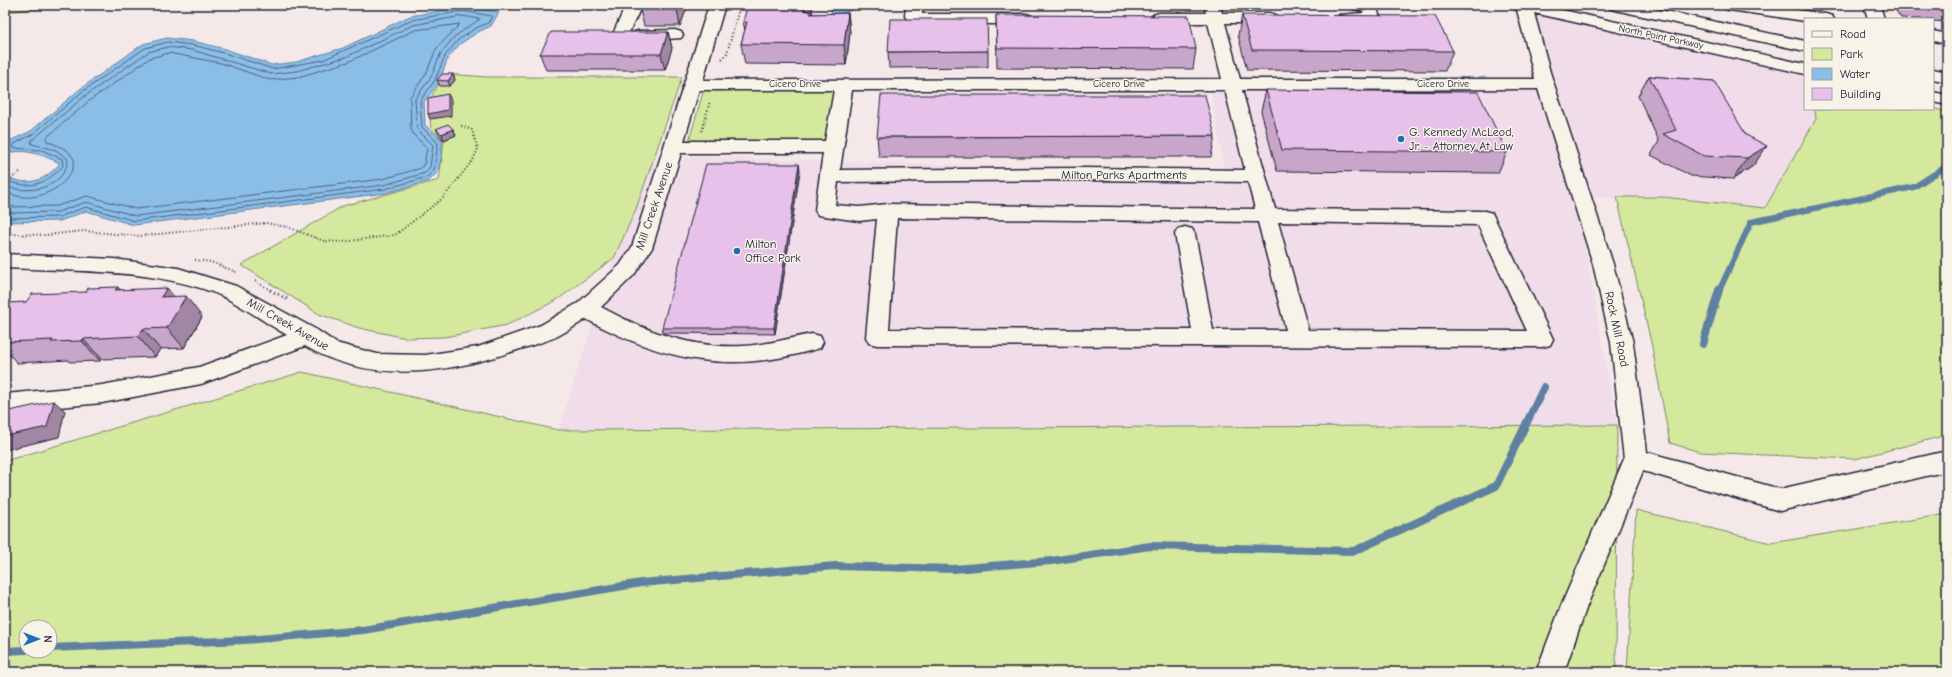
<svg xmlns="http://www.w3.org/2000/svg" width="1952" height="677" font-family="'Comic Neue',sans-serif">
<rect width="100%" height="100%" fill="#f4e9e8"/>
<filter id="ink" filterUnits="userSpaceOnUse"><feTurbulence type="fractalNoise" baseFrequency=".025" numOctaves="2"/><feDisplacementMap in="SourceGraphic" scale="8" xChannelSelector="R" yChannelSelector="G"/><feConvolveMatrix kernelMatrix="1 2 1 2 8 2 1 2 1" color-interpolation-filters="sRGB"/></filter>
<g filter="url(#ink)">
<path fill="#f0dde9" d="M1511,5l89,20 205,51v33h10l1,10 -51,89 -102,-11 -86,1 40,227 -1059,5 56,-172 22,-49 16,-47 49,-5 524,16 -16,-90h338l-19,-74z"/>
<g fill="#d4e99d" stroke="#7b866c" fill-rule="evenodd">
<path d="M5,5h71l-71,7z"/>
<path d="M445,74l43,3h194l-46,132 -22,49 -57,42 -50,25 -62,12 -39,1 -47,-10 -40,-14 -78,-49 102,-59 96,-26 5,-39 -13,-13 -3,-26z"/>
<path d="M704,89h130l-7,52h-138z"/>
<path d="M1933,108l14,4v323l-92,24 -155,-7 -30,-9 -19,-101 -34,-145h46l102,11 51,-89 -1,-10z"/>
<path d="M302,372l256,58 1059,-5 -1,247h-1611v-211zM26,627h24v24h-24z"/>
<path d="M1636,510l135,33 176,-29v158h-320z"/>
</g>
<g fill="#8bbee7" stroke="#6180a2">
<path d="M832,5h26c-6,8 -17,8 -27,9z"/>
<path d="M462,7l37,5 -8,14 -13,6 -18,12 -12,14 -9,24 -15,20 1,23 17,15v15l-4,17 -9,9 -43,12 -252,32 -48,-14 -26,10 -55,1v-46c23,11 39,6 55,-13 -15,-7 -39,-17 -55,-8v-12l26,-12 49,-42 63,-45 24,-6 26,3 32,8 47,16 24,-3 47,-14 67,-32z"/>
</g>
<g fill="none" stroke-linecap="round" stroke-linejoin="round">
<g stroke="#4c6080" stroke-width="1">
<path d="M5,180c26,10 39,5 58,-14l-1,-7 -20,-9 -29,-2 -1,-3 21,-11 49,-42 63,-44 23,-6 24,3 32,8 49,16 50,-9 89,-40 50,-9 30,5 -4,7 -12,5 -18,12 -13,16 -10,24 -15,21 2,26 16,16 -4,27 -7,7 -42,12 -250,32 -49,-14 -27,10 -54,1"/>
<path d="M5,186c23,9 60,3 63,-27l-12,-9 -24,-6 -1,-3 54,-45 63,-44 20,-5 24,3 79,24 26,-3 49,-14 67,-32 49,-9 18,3 -26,18 -13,16 -10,24 -16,22 2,30 16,16 -3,22 -5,6 -41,12 -248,31 -50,-14 -28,10 -53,1"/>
<path d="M5,192c8,3 16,6 25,5 19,-1 45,-17 44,-38l-7,-9 -20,-9 -1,-3 43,-37 61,-43 19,-5 52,10 49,17 28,-3 50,-15 67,-32 45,-6 -24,25 -10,25 -16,23 1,32 3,6 13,13 -3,16 -3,4 -38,11 -247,30 -49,-13 -30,10 -52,1"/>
</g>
<path stroke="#6180a2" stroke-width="6" d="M1719,291l32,-69 163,-35 33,-21"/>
<g stroke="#6180a2" stroke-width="8">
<path d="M1703,344l16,-54"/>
<path d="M50,648l195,-8 118,-10 278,-47 194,-17 119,3 97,-8 99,-15 204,5 142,-65 48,-99"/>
<path d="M5,651l21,-1"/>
</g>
<defs>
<g id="minor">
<path d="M626,5h16l-16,34 -6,2 -6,-2 -2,-3z"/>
<path d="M709,5h16l-22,75 519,-1 -14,-56h-49l-6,-2 -2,-3 2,-3 6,-2h47l-2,-8h16l2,8h48l6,2 2,3 -2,3 -6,2h-45l15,56h295l-18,-69 -5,-2 -2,-3h30l265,59v10l-271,-61 16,59 63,192 20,79 14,109 133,37 167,-38v20l-167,40 -137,-40 -56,135 -23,66h-28l25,-66 63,-147 -13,-116 -18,-79 -55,-175 -296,1 33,119 210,2 7,2 61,126 -3,6 -8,2 -665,-2 -8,-2 -3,-6 11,-118 -18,2 -41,-6 -3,-5 8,-57h-142l-29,95 -18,27 -33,32c44,24 91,42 142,39 23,-1 46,-8 69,-12l8,2 3,6 -3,6c-88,27 -155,14 -234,-29 -9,6 -19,12 -28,17 -13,6 -28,10 -41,14 -69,24 -146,35 -212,-4l-104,38 -99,19 -97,9v-18l97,-9 97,-18 88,-32c-21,-12 -43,-28 -65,-39 -61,-27 -151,-25 -217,-28v-14l109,5 64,9 58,18 81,44 19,13 41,11 48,1 53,-8 63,-22 37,-22 42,-38 12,-18zM699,90h135l-9,51h-141zM852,90h373l20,80 -162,-2 -243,2zM1083,180l165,2 7,27 -367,-5 -29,3 -24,-2 3,-23zM897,218l361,4 28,108h-73l-18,-96 -3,-5 -7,-2 -7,2 -3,5 17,96 -303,-1zM1278,222l200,3 49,106 -219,-1z"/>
<path d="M906,5h16v9h104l6,2 2,3 -2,3 -6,2h-106l-13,-5 -2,-3z"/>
<path d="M1347,5h29l4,13 -2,3 -33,2 -6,-2 -2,-3 2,-3 24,-2v-2l-14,-3z"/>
<path d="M1607,5h30l168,36v10l-190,-41 -6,-2z"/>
<path d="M1721,5h41l64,9 6,2 2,3h-29v2l-76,-11 -6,-2z"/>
<path d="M1864,5h16l4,14h-16z"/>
<path d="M675,30l6,2 2,3 -2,3 -43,3 -6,-2 -2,-3 2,-3 6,-2z"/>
<path d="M1933,31l14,3v10l-14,-3z"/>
<path d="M1933,69l14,3v10l-14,-3z"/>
<path d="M1933,92l14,3v10l-14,-3z"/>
</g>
</defs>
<use href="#minor" stroke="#22223b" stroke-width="3"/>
<g stroke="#22223b" stroke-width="2" stroke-dasharray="1 2.5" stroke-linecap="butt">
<path d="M722,59l5,-6 13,-48"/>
<path d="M702,131l8,-30"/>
<path d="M5,183l15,-11"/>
<path d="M5,234l41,1 38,-4 55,5 127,-13 21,4 37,14 18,1 53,-7 48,-37 30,-38 5,-11 -6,-19 -13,-5"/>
<path d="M195,260l16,2 25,10"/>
<path d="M255,281l17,10"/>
</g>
<path stroke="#22223b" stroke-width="3" stroke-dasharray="1 3.5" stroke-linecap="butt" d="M270,290l19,10"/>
<use href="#minor" fill="#f7f3e8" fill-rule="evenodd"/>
</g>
<g fill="#c7a6c9" stroke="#22223b">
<path d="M643,5h45l-8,21h-36l-4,-16z"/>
<path d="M1892,5h55v15l-1,2 -13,-1v-2h-16l-16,-1z"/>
<path d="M751,7l61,3 1,4 35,-1 2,20 -4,32 -101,-1 -4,-20 4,-14 -2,-8z"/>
<path d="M996,15l200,34 -3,20 -196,-1z"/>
<path d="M1242,15l211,36 -8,20 -198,-1 -9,-35z"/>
<path d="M668,32l4,16 -7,22h-119l-6,-16z"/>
<path d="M988,51v16l-99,1 -1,-16z"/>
<path d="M453,74l2,6 -5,6h-10l-3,-6z"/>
<path d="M1649,76l65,5 39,85 -20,13 -42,-3 -40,-21 8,-14 -21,-45z"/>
<path d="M1266,90l241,62 -9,21 -221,-2 -16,-60z"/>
<path d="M436,129h17l3,6 -12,5 -5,-6z"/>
<path d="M1215,136l-4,21h-332l-2,-20z"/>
<path d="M800,170l-25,164 -111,-1 -2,-5z"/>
<path d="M120,290l54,7 28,20 -18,31 -24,1 -5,8 -53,2 -2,2 -30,1 -1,-2 -52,3 -7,-8h-5v-49l21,-4z"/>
</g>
<g fill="#a287a4" stroke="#22223b">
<path d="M679,5h9l-8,21 -3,-16z"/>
<path d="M806,5h8l-2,5 1,5 -9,-5z"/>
<path d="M848,13l2,20 -4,32 -2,-20z"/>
<path d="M668,32l4,16 -7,22 -4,-16z"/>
<path d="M453,74l2,6 -5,6 -2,-5z"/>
<path d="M448,94l3,6v16l-21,3 -2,-5z"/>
<path d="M453,129l3,6 -12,5 -2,-6z"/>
<path d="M1767,146l-14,20 -20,13 14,-21z"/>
<path d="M799,164l1,6 -25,164 -1,-6z"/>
<path d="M118,287l17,20 -20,-17z"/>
<path d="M167,288l14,17 5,-9 16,21 -18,31 -17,-20 -6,-31z"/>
<path d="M143,329l17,20 -5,8 -17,-21z"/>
<path d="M83,339l19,20 -2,2 -18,-20z"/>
<path d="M54,401l11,10 -6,26 -54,13v-14z"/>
</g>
<g fill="#e7c1ea" stroke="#22223b">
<path d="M643,5h36l-2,5h-37z"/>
<path d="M752,5h54l-2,5 7,2 -1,2 38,-1 -4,32 -103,-1 6,-22h-4l4,-15h4z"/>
<path d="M1907,5h40v5l-38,-3z"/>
<path d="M996,15l193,1 7,33 -199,-1z"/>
<path d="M1242,15l193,1 18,35 -201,-1z"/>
<path d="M890,19h97l1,32 -100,1z"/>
<path d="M551,32h117l-7,22h-121z"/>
<path d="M442,74h11l-5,7 -11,-1z"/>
<path d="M1649,76l65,5 32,54 21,11 -20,12 -43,-2 -41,-22 13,-4z"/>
<path d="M1266,90l212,2 29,60 -225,-2z"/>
<path d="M448,94v16l-20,4v-16z"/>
<path d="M881,95h324l10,41 -338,1z"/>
<path d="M448,124l5,5 -11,5 -6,-5z"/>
<path d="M706,164h93l-25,164h-112z"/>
<path d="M118,287l-3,3 52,-2 -6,9 25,-1 -19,32 -24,1 -5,7 -55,3 -1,2 -31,1 2,-2 -48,2v-36l2,-3 19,-1 6,-8 54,-2 2,-4z"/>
<path d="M54,401l-7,26 -42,9v-24z"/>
</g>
</g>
<g fill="#1f6fb2" stroke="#f7f3e8" stroke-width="1.5">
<circle cx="1401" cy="139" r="4"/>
<circle cx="737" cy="251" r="4"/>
</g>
<g text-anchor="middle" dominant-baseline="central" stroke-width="3" stroke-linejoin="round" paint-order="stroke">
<g font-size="10" fill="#22223b" stroke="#f7f3e8">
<text transform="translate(1661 37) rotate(12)">North Point Parkway</text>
<text x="795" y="84">Cicero Drive</text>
<text x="1119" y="84">Cicero Drive</text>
<text x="1443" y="84">Cicero Drive</text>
</g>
<g font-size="12" fill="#22223b" stroke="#f7f3e8" text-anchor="start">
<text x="1409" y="132">G. Kennedy McLeod,<tspan x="1409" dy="14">Jr. - Attorney At Law</tspan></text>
<text x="745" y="244">Milton<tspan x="745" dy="14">Office Park</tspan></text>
</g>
<g font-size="12" fill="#22223b" stroke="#f7f3e8">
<text x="1124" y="175">Milton Parks Apartments</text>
<text transform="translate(654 206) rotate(-71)">Mill Creek Avenue</text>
<text transform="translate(288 324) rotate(30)">Mill Creek Avenue</text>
<text transform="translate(1617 329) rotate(78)">Rock Mill Road</text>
</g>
</g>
<rect width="1952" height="677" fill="none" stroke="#f7f3e8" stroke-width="20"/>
<rect x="10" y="10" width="1932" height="657" fill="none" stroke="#22223b" stroke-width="1.5" filter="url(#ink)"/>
<rect x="1804" y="18" width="130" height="92" fill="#f7f3e8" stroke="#a29fa3"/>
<rect x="1812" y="31" width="20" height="6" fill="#f7f3e8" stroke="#a29fa3"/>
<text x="1840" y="38" font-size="12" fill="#22223b">Road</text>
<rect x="1812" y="48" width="20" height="12" fill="#d4e99d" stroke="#a29fa3"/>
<text x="1840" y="58" font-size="12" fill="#22223b">Park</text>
<rect x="1812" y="68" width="20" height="12" fill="#8bbee7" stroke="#a29fa3"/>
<text x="1840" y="78" font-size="12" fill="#22223b">Water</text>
<rect x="1812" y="88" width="20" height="12" fill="#e7c1ea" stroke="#a29fa3"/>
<text x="1840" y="98" font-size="12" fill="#22223b">Building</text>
<g transform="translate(38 639) rotate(90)"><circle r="19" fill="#f7f3e8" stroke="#a29fa3"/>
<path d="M0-3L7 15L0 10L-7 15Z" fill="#1f6fb2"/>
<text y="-6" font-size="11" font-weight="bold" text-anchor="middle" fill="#22223b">N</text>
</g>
</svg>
